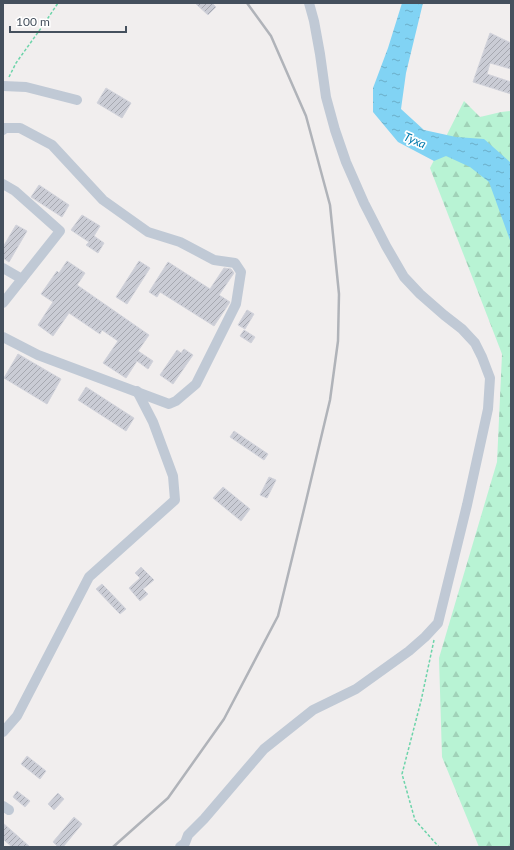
<svg xmlns="http://www.w3.org/2000/svg" width="514" height="850" font-family="Lato,sans-serif">
<defs>
<pattern id="forest-firs" width="22" height="20" patternUnits="userSpaceOnUse"><rect width="22" height="20" fill="#b8f3d4"/><path d="M5 1l3.5 6h-7zM16 11l3.5 6h-7z" fill="#a0d2b8"/></pattern>
<pattern id="water-ripples" width="26" height="14" patternUnits="userSpaceOnUse"><rect width="26" height="14" fill="#81d3f4"/><path d="M2 4q2-2 4 0t4 0M15 11q2-2 4 0t4 0" fill="none" stroke="#6baec9"/></pattern>
<pattern id="building-hatch" width="6" height="6" patternUnits="userSpaceOnUse"><rect width="6" height="6" fill="#caccd5"/><path d="M-1 1l2-2M0 6l6-6M5 7l2-2" fill="none" stroke="#a6a8b0"/></pattern>
</defs>
<rect width="100%" height="100%" fill="#f1eeee"/>
<path fill="url(#forest-firs)" d="M464,101l16,16 21,-5 10,-1v736h-32l-37,-90 -3,-99 58,-196 5,-108 -72,-186z"/>
<path fill="url(#water-ripples)" d="M402,3h21l-17,70 -5,36 23,21 32,7 28,2 27,24v80l-22,-61 -19,-15 -24,-11 -12,5 -36,-19 -25,-30v-24l15,-40z"/>
<g fill="url(#building-hatch)" stroke="#d2d3db">
<path d="M195,3h17l4,4 -8,8z"/>
<path d="M490,33l21,10v26l-21,-6 -3,11 24,8v12l-38,-12z"/>
<path d="M106,88l25,15 -9,15 -25,-15z"/>
<path d="M39,185l30,20 -7,12 -31,-20z"/>
<path d="M82,215l18,11 -6,10 10,7 -6,10 -12,-8 3,-3 -18,-12z"/>
<path d="M16,225l11,6 -18,31 -6,-4v-11z"/>
<path d="M67,261l18,12 -8,12 72,50 -11,16 15,10 -5,8 -11,-8 -11,17 -23,-15 15,-22 -16,-11 -2,4 -31,-21 -16,23 -15,-11 15,-23 -12,-8 16,-23 2,2z"/>
<path d="M139,261l11,7 -23,36 -11,-7z"/>
<path d="M168,262l42,27 14,-21 7,1 3,4 -15,22 11,7 -16,24 -54,-34 -3,5 -8,-5z"/>
<path d="M247,310l7,4 -9,15 -7,-4z"/>
<path d="M244,330l11,7 -4,6 -11,-7z"/>
<path d="M184,349l9,6 -20,29 -13,-9 17,-25 4,3z"/>
<path d="M18,354l43,25 -14,25 -43,-26z"/>
<path d="M86,387l48,31 -8,13 -48,-31z"/>
<path d="M234,431l34,23 -4,6 -34,-23z"/>
<path d="M269,477l7,3 -9,18 -7,-3z"/>
<path d="M223,487l27,22 -9,12 -28,-23z"/>
<path d="M141,567l13,13 -11,9 5,5 -8,7 -11,-13 11,-10 -5,-5z"/>
<path d="M102,584l24,25 -6,5 -24,-25z"/>
<path d="M27,756l19,15 -6,8 -19,-15z"/>
<path d="M17,791l13,10 -5,6 -12,-10z"/>
<path d="M58,793l6,6 -10,11 -6,-6z"/>
<path d="M74,817l8,7 -19,23h-5l-5,-5z"/>
<path d="M3,823l27,24h-18l-9,-8z"/>
</g>
<g fill="none" stroke-linecap="round" stroke-linejoin="round">
<g stroke="#6dd4aa" stroke-width="1.5" stroke-dasharray="3 2" stroke-linecap="butt">
<path d="M9,77l7,-14 28,-39 14,-21"/>
<path d="M434,640l-13,61 -19,73 13,46 24,27"/>
</g>
<g stroke="#c0c9d5" stroke-width="10">
<path d="M3,86l23,1 51,13"/>
<path d="M3,130l1,-2h16l32,17 51,55 45,32 32,10 34,18 21,3 6,9 -5,32 -40,80 -20,17 -7,3 -131,-49 -35,-18"/>
<path d="M3,184l12,7 45,40 -57,72"/>
<path d="M3,268l19,11"/>
<path d="M3,732l14,-16 72,-139 86,-77 -2,-24 -20,-54 -16,-31"/>
<path d="M3,806l6,4"/>
<path d="M180,847l5,-4 3,-8 16,-16 60,-70 49,-39 43,-21 53,-38 16,-14 13,-14 29,-118 21,-96 2,-31 -8,-21 -7,-14 -13,-14 -18,-14 -24,-21 -16,-17 -18,-31 -22,-43 -18,-41 -11,-32 -9,-33 -6,-43 -6,-33 -5,-18"/>
</g>
<path stroke="#b0b3b9" stroke-width="2.5" d="M113,847l55,-49 56,-79 54,-103 28,-115 24,-101 8,-59 1,-47 -9,-89 -24,-89 -35,-80 -24,-33"/>
</g>
<g text-anchor="middle" dominant-baseline="central" stroke-width="3.5" stroke-linejoin="round" paint-order="stroke">
<g font-size="12" font-style="italic" fill="#017aad" stroke="#fff">
<text transform="translate(415 140) rotate(23)">Туха</text>
</g>
</g>
<rect width="514" height="850" fill="none" stroke="#45505d" stroke-width="8"/>
<path d="M10 26v6h116v-6" fill="none" stroke="#45505d" stroke-width="2"/>
<text x="16" y="26" font-size="12" fill="#45505d" stroke="#ffffff" stroke-width="3" paint-order="stroke">100 m</text>
</svg>
